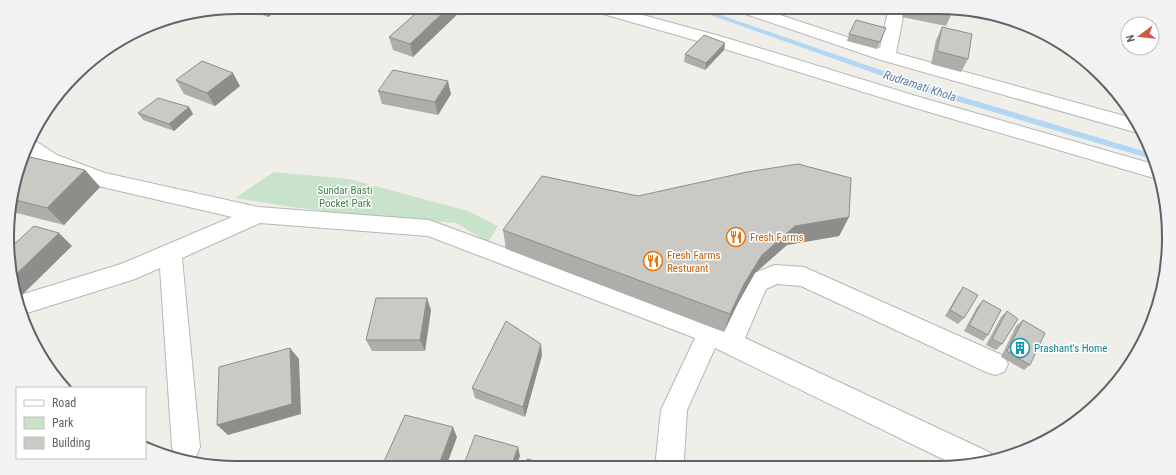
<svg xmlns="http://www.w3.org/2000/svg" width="1176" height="475" font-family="'Roboto Condensed',sans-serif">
<rect width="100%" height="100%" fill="#efeee8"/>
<path fill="#c8e3c9" d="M274,172l75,7 119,32 30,15 -10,16 -32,-19 -83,-6 -88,-11 -50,-8z"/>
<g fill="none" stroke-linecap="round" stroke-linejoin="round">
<path fill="#b3d6f5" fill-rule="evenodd" d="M688,7h9l242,83 211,63 1,6 -218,-65z"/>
<defs>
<g id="street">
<path d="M587,7h26l107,29 206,63 227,65 4,15 -245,-72 -204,-63 -119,-34z"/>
<path d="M732,7h24l124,41 9,-41h16l-9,46 236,65 10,13 -4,2 -257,-73 -147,-50z"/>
<path d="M32,141l5,1 20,13 48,18 153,34 171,13 295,108 25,-53 26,-10 29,2 200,89 4,8 -4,8 -9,3 -9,-3 -185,-86 -24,-2 -11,5 -21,49 246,115 2,6 -24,7h-12l-242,-118 -28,62 -3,48 2,9h-28l-2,-9 5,-48 34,-72 -267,-102 -168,-13 -78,35 18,189 -4,10c-8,3 -12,3 -20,0l-4,-10 -12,-179 -25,11 -111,35 -7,-18 104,-32 111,-47 -138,-32 -51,-20 -16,-11z"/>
</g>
</defs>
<use href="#street" stroke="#b5b7bb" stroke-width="2"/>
<use href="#street" fill="#fff" fill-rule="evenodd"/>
</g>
<g fill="#afada9">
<path d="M245,7h38l-15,10 -22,-8z"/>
<path d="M423,7l-10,50 -20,-7 -4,-13z"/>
<path d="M904,7h34l14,6 -6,13 -44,-9z"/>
<path d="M942,27l26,32 -7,13 -30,-8 5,-24z"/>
<path d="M886,28l-9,21 -30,-8 2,-7z"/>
<path d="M725,43l-1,7 -19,20 -21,-8 1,-8z"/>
<path d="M176,80l64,6 -25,20 -31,-12z"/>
<path d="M378,91l73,3 -13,21 -56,-11z"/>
<path d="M189,107l4,7 -19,17 -31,-11 -5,-7z"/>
<path d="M26,156l59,14 15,17 -36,38 -55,-14v-4z"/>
<path d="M638,196l211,21 -10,19 -52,9 -32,28 -17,30 -14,29 -218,-83 -3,-19z"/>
<path d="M963,287l1,31 -6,6 -13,-8 13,-22z"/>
<path d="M983,300l5,35 -5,6 -19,-10 13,-24z"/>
<path d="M431,310l-6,41h-53l-6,-11z"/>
<path d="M1007,311l-5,33 -6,6 -10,-5 15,-28z"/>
<path d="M1023,320l7,45 -6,5 -23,-13 15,-31z"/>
<path d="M542,355l-17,62 -50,-19 -3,-10z"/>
</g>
<g fill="#8e8d89">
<path d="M264,7h19l-15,10z"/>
<path d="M449,7h16l-52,50 -3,-13z"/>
<path d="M725,43l-1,7 -19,20 1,-7z"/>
<path d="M233,73l7,13 -25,20 -8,-13z"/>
<path d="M448,81l3,13 -13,21 -3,-13z"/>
<path d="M189,107l4,7 -19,17 -5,-7z"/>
<path d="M85,170l15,17 -36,38 -17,-17z"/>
<path d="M849,217l-10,19 -52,9 -32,28 -17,30 -14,29 6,-18 14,-30 18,-29 33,-29z"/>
<path d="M59,233l13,13 -52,51 -4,-3 -5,-11v-4z"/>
<path d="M427,298l4,12 -6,41 -5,-11z"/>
<path d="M541,344l1,11 -17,62 -2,-10z"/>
<path d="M290,348l9,11 2,55 -73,21 -11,-10z"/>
<path d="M453,427l4,10 -11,30h-8z"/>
<path d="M518,447l2,9 -4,11h-5z"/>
</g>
<g fill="#cbc9c4" stroke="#8e8d89">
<path d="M423,7h26l-39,37 -21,-7z"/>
<path d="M922,7h16l15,2 -1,4z"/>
<path d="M856,20l30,8 -6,14 -31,-8z"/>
<path d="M942,27l30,7 -4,25 -31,-8z"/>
<path d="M704,35l21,8 -19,20 -21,-9z"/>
<path d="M202,61l31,12 -26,20 -31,-13z"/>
<path d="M393,70l55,11 -13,21 -57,-11z"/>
<path d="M158,98l31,9 -20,17 -31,-11z"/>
<path d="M26,156l59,14 -38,38 -35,-9z"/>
<path d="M798,164l53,14 -2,39 -54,9 -33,29 -18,29 -14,30 -227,-84 39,-54 96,20 109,-24z"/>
<path d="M34,226l25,7 -48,46 -1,-31z"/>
<path d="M963,287l15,8 -14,23 -14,-8z"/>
<path d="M376,298h51l-7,42h-54z"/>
<path d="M983,300l18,10 -13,25 -19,-10z"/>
<path d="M1007,311l11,8 -16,25 -10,-5z"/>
<path d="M1023,320l22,13 -15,32 -23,-14z"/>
<path d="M506,321l35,23 -18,63 -51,-19z"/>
<path d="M290,348l2,56 -75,21 2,-58z"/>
<path d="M405,415l48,12 -15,40 -57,1z"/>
<path d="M475,435l43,12 -7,20h-48z"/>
<path d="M527,459l32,8h-34z"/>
</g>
<defs>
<symbol id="restaurant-ring" viewBox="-11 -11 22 22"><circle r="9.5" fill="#fff" stroke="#e8710a" stroke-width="1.5"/><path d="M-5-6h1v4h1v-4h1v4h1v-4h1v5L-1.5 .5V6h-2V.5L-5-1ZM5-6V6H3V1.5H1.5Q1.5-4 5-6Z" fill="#e8710a"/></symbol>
<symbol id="building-ring" viewBox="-11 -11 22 22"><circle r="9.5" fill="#fff" stroke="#0f9aa8" stroke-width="1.5"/><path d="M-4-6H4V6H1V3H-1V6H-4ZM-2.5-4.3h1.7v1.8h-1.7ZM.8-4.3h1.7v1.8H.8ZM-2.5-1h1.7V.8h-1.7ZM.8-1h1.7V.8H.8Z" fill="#0f9aa8"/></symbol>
</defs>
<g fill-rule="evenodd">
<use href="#restaurant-ring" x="725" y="226" width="22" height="22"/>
<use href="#restaurant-ring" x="642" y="250" width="22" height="22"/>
<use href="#building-ring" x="1009" y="337" width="22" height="22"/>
</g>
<g text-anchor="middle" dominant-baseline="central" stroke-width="3" stroke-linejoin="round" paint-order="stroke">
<g font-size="11" fill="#428346" stroke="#fff">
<text x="345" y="190">Sundar Basti<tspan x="345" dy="13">Pocket Park</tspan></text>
</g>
<g font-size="11" fill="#c56008" stroke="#fff" text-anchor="start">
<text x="750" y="237">Fresh Farms</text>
<text x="667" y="255">Fresh Farms<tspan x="667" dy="13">Resturant</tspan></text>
</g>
<g font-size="11" fill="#0d838f" stroke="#fff" text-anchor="start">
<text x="1034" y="348">Prashant's Home</text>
</g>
<g font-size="12" font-style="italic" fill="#5178a6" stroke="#fff">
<text transform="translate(920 86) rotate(18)">Rudramati Khola</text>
</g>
</g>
<path d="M0 0H1176V475H0ZM237 14H939A223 223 0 0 1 1162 237V238A223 223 0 0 1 939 461H237A223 223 0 0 1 14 238V237A223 223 0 0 1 237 14Z" fill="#f2f2f3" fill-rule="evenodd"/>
<path fill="none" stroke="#5f6266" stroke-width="2" d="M237 14H939A223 223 0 0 1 1162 237V238A223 223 0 0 1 939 461H237A223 223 0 0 1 14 238V237A223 223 0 0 1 237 14Z"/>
<rect x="16" y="387" width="130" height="72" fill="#ffffff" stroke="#bfc0c2"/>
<rect x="24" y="400" width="20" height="6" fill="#ffffff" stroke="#bfc0c2"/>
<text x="52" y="407" font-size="12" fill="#5f6266">Road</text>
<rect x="24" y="417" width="20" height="12" fill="#c8e3c9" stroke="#bfc0c2"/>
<text x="52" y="427" font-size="12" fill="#5f6266">Park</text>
<rect x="24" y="437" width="20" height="12" fill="#cbc9c4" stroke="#bfc0c2"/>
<text x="52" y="447" font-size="12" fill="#5f6266">Building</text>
<g transform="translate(1140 36) rotate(255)"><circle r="19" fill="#ffffff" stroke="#bfc0c2"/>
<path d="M0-3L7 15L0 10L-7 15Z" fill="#d4584a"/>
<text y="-6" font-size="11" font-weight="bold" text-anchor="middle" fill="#5f6266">N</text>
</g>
</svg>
